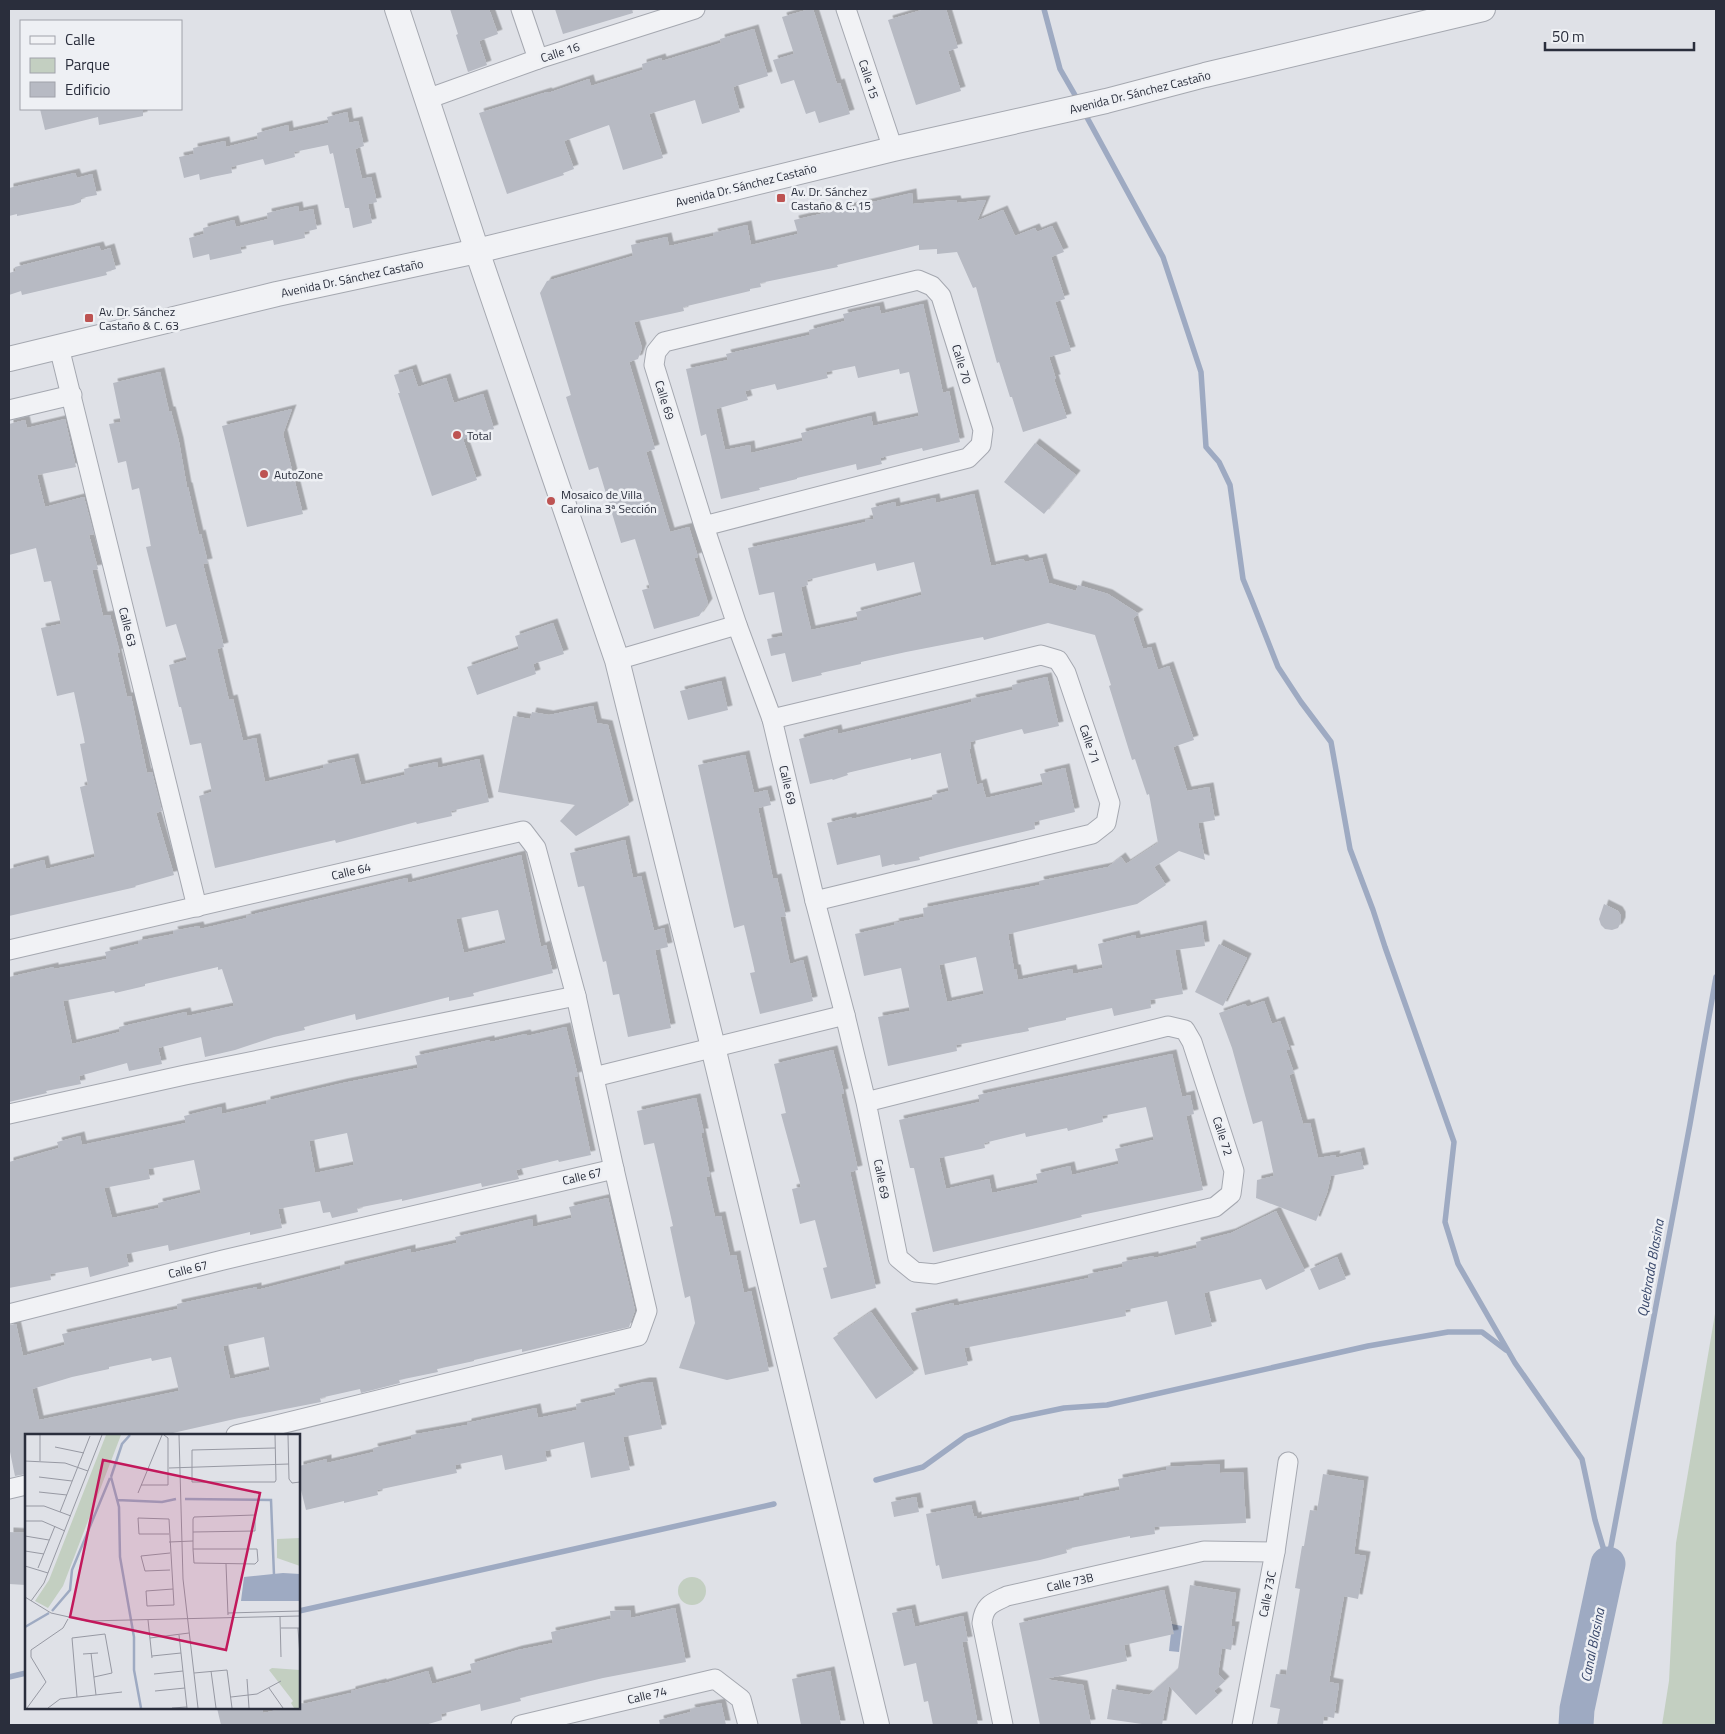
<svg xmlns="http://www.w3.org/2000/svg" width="1725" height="1734" font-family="'Titillium Web',sans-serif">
<defs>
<filter id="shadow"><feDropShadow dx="4.5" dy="-4.5" stdDeviation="0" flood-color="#0004"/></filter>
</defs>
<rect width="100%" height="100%" fill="#dfe1e7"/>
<g fill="#c3cfc1">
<path d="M1716,1308v417h-54l7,-44 7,-138z"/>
<circle cx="692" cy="1591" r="14"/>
</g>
<path fill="#9eaac2" d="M1172,1624l10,2 -3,26 -10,-1z"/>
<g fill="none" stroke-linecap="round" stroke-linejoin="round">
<g stroke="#9eaac2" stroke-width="5.5">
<path d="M1044,9l16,60 19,33"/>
<path d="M1084,112l79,145 38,115 5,75 13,15 11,23 13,94 9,22 26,66 23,35 30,40 19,107 23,61 12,37 69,195 -9,80 13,42 57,99 67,96 13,61 13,44"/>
<path d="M876,1480l47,-13 43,-31 45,-17 53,-11 43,-3 261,-59 80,-14h34l24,18"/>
<path d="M1608,1562l82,-438 26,-147"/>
<path d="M299,1611l475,-107"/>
<path d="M9,1677l17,-4"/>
</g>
<path stroke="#9eaac2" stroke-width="35" d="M1576,1725l1,-16 31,-145"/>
</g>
<g fill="#b7bac3" fill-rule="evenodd" filter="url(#shadow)">
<path d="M450,9h39l9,25 -19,7 8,24 -19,7 -12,-37 2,-1z"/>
<path d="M555,9h77l1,4 -70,21z"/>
<path d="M810,9h3l24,75 3,-1 10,31 -31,9 -4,-12 -9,3 -12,-34 -13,4 -8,-24 21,-6 -12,-37z"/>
<path d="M925,9h21l12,39 -10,3 13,40 -45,14 -28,-85z"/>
<path d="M754,29l14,47 -35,11 7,25 -38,12 -7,-24 -46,14 14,44 -40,12 -14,-45 -45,16 10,28 -11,4 1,2 -57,19 -28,-81 68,-21 1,1 41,-14 2,7 52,-16 -1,-6 19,-6 1,3 59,-18 -1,-4z"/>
<path d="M40,109h103v7l-44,9 -1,-8 -53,13z"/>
<path d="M347,112l2,11 9,-2 6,25 -9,3 7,30 9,-2 6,25 -9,2 4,19 -19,5 -4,-20h-4l-12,-55 -3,1 -2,-9 -34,7 1,5 -30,8 -2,-6 -32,8 1,6 -20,4 -12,3 -1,-6 -15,4 -5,-21 15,-3 -1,-6 32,-7 1,6 32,-8 -1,-6 31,-8 1,7 40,-9 -2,-6z"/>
<path d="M75,173l2,5 15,-4 5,21 -16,3v4l-8,3 -56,11v-2l-8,2v-28z"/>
<path d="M912,193l1,11 43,-4 1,3 29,-3 -9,21 26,-11 12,26 20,-8 2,4 15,-6 12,26 -13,5 14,42 -10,3 16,49 -22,6 7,22h-2l13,39 -44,14 -11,-35h-2l-11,-35 -2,1 -21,-76 -3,1 -16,-36 -20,2v-5l-18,1v-5l-82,20 1,2 -78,16 1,4 -11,2v2l-67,16 1,4 -50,11 8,26 -4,11 -9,3 26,87 -9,3 24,80 19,-5 9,30 -4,1 14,45 -9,13 -45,13 -12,-39 8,-2 -15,-49 -14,4 -23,-76 -9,3 -23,-73 5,-2 -31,-102 7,-12 86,-25 -2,-11 36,-8 2,9 45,-10 -1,-3 34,-8 4,20 47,-11 -4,-14z"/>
<path d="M298,206l1,6 14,-3 4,20 -13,3 1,6 -31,7 -1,-5 -33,7 2,6 -32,7 -1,-6 -16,4 -4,-20 15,-4 -1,-6 31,-8 2,7 32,-8 -1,-6z"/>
<path d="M99,246l2,5 9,-3 6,21 -10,3 1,3 -85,20 -1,-4 -12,4v-22l7,-2 -1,-4z"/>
<path d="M923,304l20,89 6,-2 11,51 -37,9 -1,-3 -42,10 2,6 -25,6 -1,-6 -59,14v1l-38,9 1,2 -39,9 -15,-65 -5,2 -15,-67 42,-9 -2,-6 84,-19 -1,-5 36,-9 -2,-7 36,-8 2,8zM855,366l3,12 41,-9 1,5 9,-2 10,44 -46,10 -2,-10 -70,17 2,8 -52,12 -1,-8 -25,5 -9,-41 32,-9 -3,-9 30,-7 2,6 51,-12 -2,-6z"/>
<path d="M412,369l6,18 28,-9 8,25 29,-9 11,35 -31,10 14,41 -45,16 -34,-103h2l-6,-18z"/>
<path d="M160,372l9,39h2l8,31 8,45h1l11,48 2,-1 7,29 -5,1 21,83 -7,2 12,51 4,-1 10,42 13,-3 9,44 59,-14 -1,-3 31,-7 7,27 44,-10 -1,-6 33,-7 1,6 41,-9 10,43 -38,9 1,5 -35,8 -1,-2 -80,21 -1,-3 -120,28 -16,-72 13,-4 -11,-49 -11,2 -9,-38h-2l-10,-42 18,-5 -11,-36 -10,3 -20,-80 5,-1 -12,-58 -7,2 -6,-29 -8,2 -9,-39 12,-2 -8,-39z"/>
<path d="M292,409l-9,25 20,80 -56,13 -25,-101z"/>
<path d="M65,419l11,48 -39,8 8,32 39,-10 10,37 -5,1 9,34 -6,1 11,46 7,-1 10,38h-3l10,44 4,-1 16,77 5,-1 10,39 -6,2 18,62 -39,11 1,1 -127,29v-47l35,-9 2,9 49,-12 -15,-70 8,-2 -8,-41 5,-1 -11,-51 -17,4 -16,-68 20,-4 -10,-43 -7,1 -8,-34 -27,7v-131l16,-4 2,8z"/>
<path d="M1035,443l41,32 -32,39 -40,-32z"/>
<path d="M974,494l17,72 32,-7 2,3 17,-4 7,25 27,8 2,-6 30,9 31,20 -6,4 10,31 8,-2 7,23 11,-4 25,74 -21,7 14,44 22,-4 6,33 -17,3 7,37 -26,-9 -25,16 12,18 -29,19 -129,30 6,35h2l2,11 54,-11 1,5 30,-6 -5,-24 37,-9 1,4 66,-14 3,21 -30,4 8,44 -33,6 1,8 -37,8 -2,-8 -46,10v2l-38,8 1,3 -73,14 1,6 -69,15 -10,-49 32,-6 -9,-43 -37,8 -9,-42 40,-9 -1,-2 30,-6 -1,-9 117,-23 -1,-4 69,-14 13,-10 5,7 32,-21 -9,-49 -2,1 -12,-36 -3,1 -23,-74 2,-1 -16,-50 -47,-12 -64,17 -1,-3 -77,15 -45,10v2l-40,9 1,2 -30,7 -7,-29 -14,3 -4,-17 16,-3 -9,-44 -15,3 -11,-47 118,-26 -1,-2 9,-1 -3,-11 24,-6 1,5 39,-9 1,5zM914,562l8,33 -66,17 2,8 -47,10 -10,-43 7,-2 -1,-5 68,-17 2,8zM976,957l8,37 -37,8 -8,-37z"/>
<path d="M553,623l11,31 -31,10 3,10 -59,21 -10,-28 52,-18 -4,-13z"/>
<path d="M1047,677l12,49 -35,8 -2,-5 -52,13 1,6 -2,1 8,36 5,-2 4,15 57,-13 -3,-11 25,-6 10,44 -41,10 1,7 -76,18 -40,10 1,3 -25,5 -1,-1 -12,3 -2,-12 -43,10 -10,-42 25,-6v2l81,-19 -1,-5 17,-4 -8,-36v-2l-30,7v-2l-64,15 1,2 -15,5 -1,-1 -22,5 -11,-45 38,-10 1,5 134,-32 -1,-3 42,-9 -1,-5z"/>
<path d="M721,681l7,29 -40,10 -8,-29z"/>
<path d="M593,706l4,17 11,2 21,80 -53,31 -16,-15 15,-16 -77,-13 15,-76 17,3 2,-7 17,3z"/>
<path d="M745,755l9,38 13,-3 4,15 -13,3 15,71 4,-1 9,38 -6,1 10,47 13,-4 10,41 -53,13 -10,-41 5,-1 -11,-47 -10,3 -36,-163z"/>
<path d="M625,840l8,38 8,-2 13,55 10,-3 4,19 -13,3 16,78 -43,9 -9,-43 -6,1 -7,-34 -3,1 -19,-76 -6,1 -8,-34z"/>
<path d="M521,855l20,92 5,-2 7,28 -80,20 1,3 -25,5v-4l-93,23 -1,-6 -51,13 1,3 -31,7 -39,13 -30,7 -4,-20 -43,11 4,16 -33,7 -2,-8 -48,13 2,8 -35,7 1,2 -38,9v-125l45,-10v2l53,-10 -2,-7 33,-8v-3l36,-7 -1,-3 26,-5 1,3 47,-11 -1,-2 161,-38 1,5zM498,910l8,33 -42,10 -8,-34zM218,967v3l4,-1 12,37 -47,10 -1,-4 -67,15 1,5 -48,12 -9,-43 51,-10 1,2 30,-7v-2z"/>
<path d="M1604,904l14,7 3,5v6l-3,6 -6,2 -7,-1 -4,-4 -2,-6z"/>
<path d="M1219,944l28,14 -24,48 -28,-14z"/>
<path d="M1264,1001l8,23 8,-3 10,29h-4l8,23 -5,2 14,49 7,-1 8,35 18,-3 -1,3 25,-6 4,17 -33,7 -4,17 -11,28 -60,-23 1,-18 17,-4 -12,-55 -9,3 -21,-76 -13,-35 26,-9 2,3z"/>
<path d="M566,1027l12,49 -4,1 17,78 -32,7 -1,-2 -42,10 3,9 -37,8 -1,-4 -79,18v-2l-45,9 1,4 -26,6 -2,-6 -7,1 -3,-12 -42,8 4,19 -32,7v-3l-81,19 -1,-6 -42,9 3,12 -39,11 -2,-10 -38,7 1,6 -42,8v-126l50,-14 -2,-6 23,-6 2,9 104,-22 -2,-7 37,-9 1,7 44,-10v-3l77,-18 75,-15 -3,-12 75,-16v2l36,-8 1,2zM347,1133l7,32 -39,8 -6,-32zM194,1160l7,33 -43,10 1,5 -47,10 -8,-30 46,-9 -2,-10z"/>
<path d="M833,1050l11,43 -3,1 17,76 -8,2 26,116 -45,11 -8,-31 4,-1 -12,-47 -15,4 -8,-35 9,-2 -20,-73 5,-1 -12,-49z"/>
<path d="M1172,1054l10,43 8,-2 4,19 -8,2 17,74 -122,25 1,2 -37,9 -112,26 -19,-84h-4l-11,-48 81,-18 -2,-7zM1146,1107l8,33 -39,9 4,15 -47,11 -2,-9 -34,8 2,9 -46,10 -3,-14 -43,10 -7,-31 46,-10 -1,-5 41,-10 1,4 41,-9 1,3 35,-9 -1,-6z"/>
<path d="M696,1098l8,35h-3l9,43 -4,1 9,40 6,-1 9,40 6,-1 8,38 7,-2 18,80 -42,9 -48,-12 16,-45 -5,-27 -5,2 -15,-71 3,-1 -19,-83 -10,2 -7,-34z"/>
<path d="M608,1198l27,112 -6,17 -107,25v-3l-48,11v1l-37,8 1,3 -39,8 1,3 -39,10 -1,-4 -40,9 1,4 -82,16 -75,17h-138v39l-11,2 -6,-29v-122l7,-1 7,32 42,-11 -3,-11 116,-25 -1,-5 80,-17v3l83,-21v-3l34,-8 37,-9v4l46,-10 -2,-6 77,-18 1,8 39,-9 -3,-11zM264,1337l6,33 -40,9 -7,-33zM171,1357l8,34 -140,29 -7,-31 40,-12 37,-8v-2l42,-9 1,3z"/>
<path d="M1276,1211l29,60 -39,19 -5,-11 -57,14 8,33 -37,9 -8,-34 -42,9 1,6 -162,32 4,17 -43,10 -14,-62 42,-10 1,3 135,-28 -1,-4 35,-7 -1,-5 32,-6v2l43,-10 -1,-6 35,-9z"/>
<path d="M1337,1257l9,22 -27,11 -9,-21z"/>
<path d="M871,1312l43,61 -38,26 -43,-61z"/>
<path d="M645,1382h7l10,47 -39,8 7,33 -39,8 -7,-36 -39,9 2,10 -42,9 -3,-15 -47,10 2,8 -80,17 1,5 -34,8v-2l-38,9 -7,-28v-16l28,-7v4l47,-11 -1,-4 39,-9 -1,-4 56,-10v-2l69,-15 2,10 39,-8 -1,-6 40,-9 -2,-6z"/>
<path d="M1220,1464v9l23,-1 3,51 -92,4 1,7 -25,4v-2l-64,13 1,4 -27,7 -98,19 -3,-14 -3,1 -10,-52 45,-9 3,12 3,-1v3l102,-19v-2l41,-8 -2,-11 48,-9v-3z"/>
<path d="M1323,1474l41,7 -10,73 12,2 -8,43 -14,-3 -15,86 10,2 -5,34 -10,-2 -1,9h-46l3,-16 -10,-2 6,-33 10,1 14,-86 -5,-1 7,-42h2l6,-36 7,1z"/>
<path d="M916,1497l3,15 -25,5 -3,-15z"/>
<path d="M9,1532l17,1v52l-17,-1z"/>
<path d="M1190,1585l46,8 -5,33h4l-4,24 -9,-2 -4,26 7,7 -11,10 4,4 -22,20 -27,-29 -7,39h-13l-42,-6 5,-30 37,6 29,-26z"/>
<path d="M1164,1590l10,44 -50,11 3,16 -82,18 38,6 8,39 -8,1h-43l-21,-102z"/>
<path d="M675,1608l11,54 -83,16 -83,20 1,3 -40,10 -1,-7 -39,10 1,6 -17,5h-204l-4,-17h45l1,5 24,-5h12v-3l52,-12v-2l31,-8v1l46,-13 4,13 40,-11 -2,-9 48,-14 35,-7 -2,-11 60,-13 -1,-8 20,-1 1,8z"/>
<path d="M911,1609l4,18 48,-11 5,25 -6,1 16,83h-45l-5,-24 -4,1 -8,-39 -12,3 -12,-53z"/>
<path d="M830,1671l11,54h-40l-9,-46z"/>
<path d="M721,1703l5,22h-66l-1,-5 32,-8 -1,-3z"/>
</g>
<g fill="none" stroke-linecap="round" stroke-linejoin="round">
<defs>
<g id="minor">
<path d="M521,9l17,50"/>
<path d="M846,9l47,140"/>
<path d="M427,99l111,-40 157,-50"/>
<path d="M59,347l138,560"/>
<path d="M9,410l63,-15"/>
<path d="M704,526l264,-68 13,-13 2,-15 -42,-134 -9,-10 -14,-6 -254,62 -8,10 -2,13 50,161 33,99 35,94 43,182 30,114 21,87 32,156 17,14 20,2 280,-67 16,-13 3,-23 -42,-129 -7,-12 -17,-4 -302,76"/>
<path d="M617,660l120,-35"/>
<path d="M772,719l269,-64 17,5 8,13 44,130 -4,20 -14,11 -277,67"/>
<path d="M9,950l514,-119 13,17 40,148 38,173 33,142 -9,25 -402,99"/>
<path d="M594,1077l251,-62"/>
<path d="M9,1114l176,-39 391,-79"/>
<path d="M9,1314l214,-54 391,-91"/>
<path d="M9,1489l17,-4"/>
<path d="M521,1725l194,-46 26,20 7,26"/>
<path d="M1003,1725l-21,-102c2,-18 10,-20 25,-27l197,-45 71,1"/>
<path d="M1242,1725l33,-173 13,-90"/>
</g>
<g id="tertiary">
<path d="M397,9l80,242 140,409 96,387 164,678"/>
<path d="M9,359l268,-65 200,-43 416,-102 213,-48 99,-26 278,-66"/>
</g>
</defs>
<use href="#minor" stroke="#a5a8b0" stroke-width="21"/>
<use href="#tertiary" stroke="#a5a8b0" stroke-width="26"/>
<use href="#minor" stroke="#f1f2f5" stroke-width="19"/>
<use href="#tertiary" stroke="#f1f2f5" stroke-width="24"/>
</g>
<g fill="#bd5352" stroke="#eef0f4" stroke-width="2">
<rect x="776" y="193" width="10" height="10" rx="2.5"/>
<rect x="84" y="313" width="10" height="10" rx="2.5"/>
<circle cx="457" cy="435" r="5"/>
<circle cx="264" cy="474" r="5"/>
<circle cx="551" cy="501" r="5"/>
</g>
<g text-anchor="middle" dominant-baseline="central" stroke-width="5" stroke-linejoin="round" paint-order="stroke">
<g font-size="12" fill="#2a2e3c" stroke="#eef0f4">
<text transform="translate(560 52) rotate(-18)">Calle 16</text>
<text transform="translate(869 79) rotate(72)">Calle 15</text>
<text transform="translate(1140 92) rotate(-14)">Avenida Dr. Sánchez Castaño</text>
<text transform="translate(746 185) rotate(-14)">Avenida Dr. Sánchez Castaño</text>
<text transform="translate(352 278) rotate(-12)">Avenida Dr. Sánchez Castaño</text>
<text transform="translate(962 364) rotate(73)">Calle 70</text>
<text transform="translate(665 400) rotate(73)">Calle 69</text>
<text transform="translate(128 627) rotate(76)">Calle 63</text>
<text transform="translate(1090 744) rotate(71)">Calle 71</text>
<text transform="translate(788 785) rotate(77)">Calle 69</text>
<text transform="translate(351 871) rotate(-13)">Calle 64</text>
<text transform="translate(1223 1136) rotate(72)">Calle 72</text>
<text transform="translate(582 1176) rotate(-13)">Calle 67</text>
<text transform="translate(882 1179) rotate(79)">Calle 69</text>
<text transform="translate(188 1269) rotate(-14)">Calle 67</text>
<text transform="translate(1070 1582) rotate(-13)">Calle 73B</text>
<text transform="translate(1267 1594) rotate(-79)">Calle 73C</text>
<text transform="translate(647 1695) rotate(-13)">Calle 74</text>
</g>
<g font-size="12" fill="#2a2e3c" stroke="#eef0f4" text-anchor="start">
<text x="791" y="191">Av. Dr. Sánchez<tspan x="791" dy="14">Castaño &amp; C. 15</tspan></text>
<text x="99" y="311">Av. Dr. Sánchez<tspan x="99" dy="14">Castaño &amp; C. 63</tspan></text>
<text x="467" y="435">Total</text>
<text x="274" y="474">AutoZone</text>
<text x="561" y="494">Mosaico de Villa<tspan x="561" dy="14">Carolina 3ª Sección</tspan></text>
</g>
<g font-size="14" font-style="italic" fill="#39486b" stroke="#eef0f4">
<text transform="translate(1650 1268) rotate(-80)">Quebrada Blasina</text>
<text transform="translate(1592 1645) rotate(-79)">Canal Blasina</text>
</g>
</g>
<g transform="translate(25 1434)">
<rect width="275" height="275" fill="#dfe1e7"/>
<path d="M81,1h15l-58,151 -15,22 -13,-7 14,-21zM275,104v28l-23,-8v-19zM247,234l28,2v38h-6l-3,-5 2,-2 -24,-31z" fill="#c3cfc1"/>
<path d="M258,139l17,1v27h-59l3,-24z" fill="#9eaac2"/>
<path fill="none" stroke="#9eaac2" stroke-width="2.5" d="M86,43l8,30 1,50 14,80v33l7,38M86,43l11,-33 8,-9M160,65l86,1 3,75M92,66l45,2 14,-3M27,177l18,-21 2,-20 38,-92M0,193l24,-14"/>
<path fill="none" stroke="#9799a3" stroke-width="1" d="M154,1l4,144 15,129M250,1l1,45 -1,2h-83v-32l83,-2M263,1l1,44 3,4 8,-1M30,13l29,6M0,27l40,2 23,8M15,27v-26M144,34l120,-4M14,43l33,4M116,51h27v-47l-4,-3M14,58l28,3M113,59l24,-58M0,72h19l27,10M35,78l30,-76M0,87h17l23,10M168,98l62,-1v-16l-61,2 -1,2v30l1,14 61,1 3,-3 -1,-12h-64M144,100h-30l-1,-16 31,1 5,86 -27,1 -1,-15 27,-2M0,102l24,4M144,108l24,-1M0,117l19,3M145,119l-29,3 4,15 25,-1M201,130l2,51M0,132l23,7M13,134l17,-42M0,163l26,16 36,8 213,-5M6,167l13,-18 58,-148M203,179l72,-2M255,183l1,40M123,186l4,38M256,194h19M273,194l2,29M154,201l8,73M125,204l39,-5M66,219l5,42M58,220l15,-1M127,222l29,-3M186,237l5,37M169,239l33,-3 5,38M129,240l29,-3M222,245l2,29M244,254l14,20M130,257l30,-3M52,263l-5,-59 33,-4 7,39 -18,4M206,263l26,-3 24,-13M2,274l19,-26 -15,-25v-7l32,-22 5,-9M23,274l12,-9 62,-7M147,274l15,-1"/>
<path fill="#c2185b" fill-opacity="0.15" stroke="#c2185b" stroke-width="2.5" d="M78,26l157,33 -34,157 -156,-33z"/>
<rect width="275" height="275" fill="none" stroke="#2a2e3c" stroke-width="2.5"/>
</g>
<rect width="1725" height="1734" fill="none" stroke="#2a2e3c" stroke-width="20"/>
<rect x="20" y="20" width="162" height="90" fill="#eef0f4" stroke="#a0a2aa"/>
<rect x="30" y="36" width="25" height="8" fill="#f1f2f5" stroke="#a0a2aa"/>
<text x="65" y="45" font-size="15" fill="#2a2e3c">Calle</text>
<rect x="30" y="58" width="25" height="15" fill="#c3cfc1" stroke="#a0a2aa"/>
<text x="65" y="70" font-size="15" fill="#2a2e3c">Parque</text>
<rect x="30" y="82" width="25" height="15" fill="#b7bac3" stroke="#a0a2aa"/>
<text x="65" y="95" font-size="15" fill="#2a2e3c">Edificio</text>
<path d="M1545 42v8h149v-8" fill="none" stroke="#2a2e3c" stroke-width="2.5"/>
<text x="1552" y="42" font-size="15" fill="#2a2e3c" stroke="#eef0f4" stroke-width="4" paint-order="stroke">50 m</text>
</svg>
